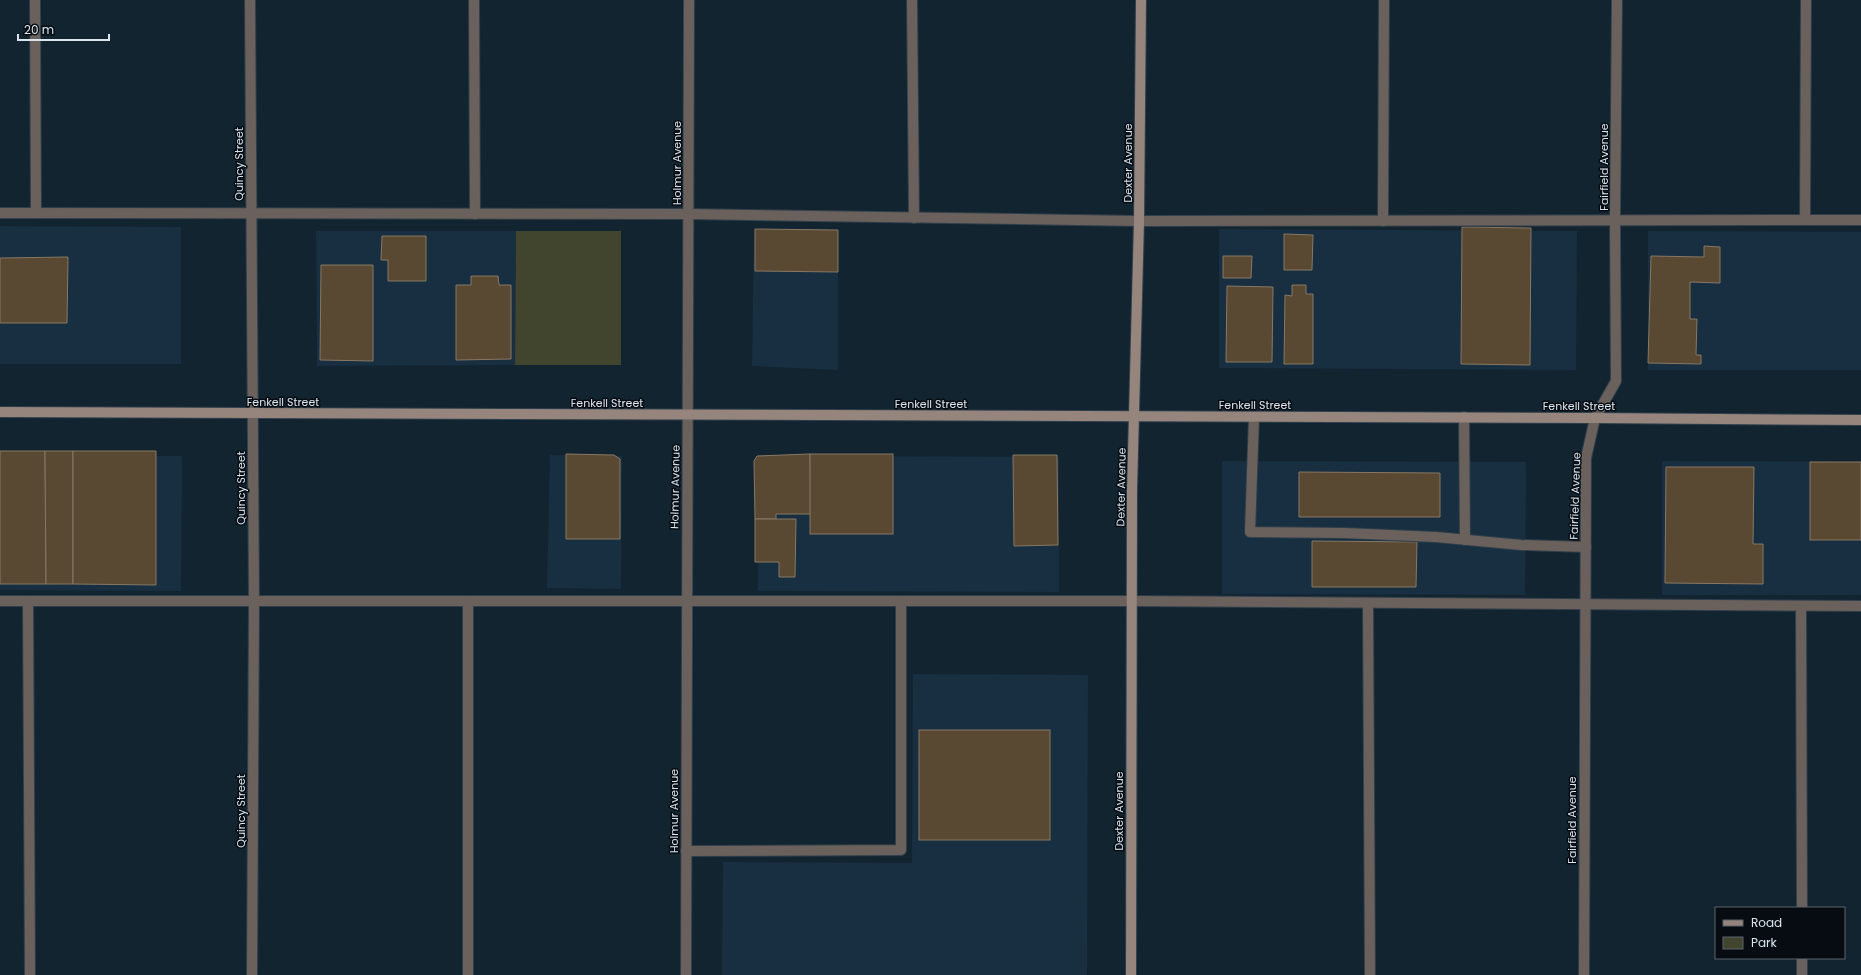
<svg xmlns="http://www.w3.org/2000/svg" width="1861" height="975" font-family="Poppins,sans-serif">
<rect width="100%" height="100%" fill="#132431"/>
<g fill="#172f40">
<path d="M0,226l181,1v137h-181z"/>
<path d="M1219,229l358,2 -1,139 -357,-2z"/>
<path d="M838,230v140l-86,-4 2,-135z"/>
<path d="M316,231h200l-1,134 -198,1z"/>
<path d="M1648,231l213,1v138h-213z"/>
<path d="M0,455l182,1 -1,135 -181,-1z"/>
<path d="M550,455l72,1 -1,133 -74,-1z"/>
<path d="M759,456l300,1v135l-301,-1z"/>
<path d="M1222,461l304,1 -1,133 -303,-1z"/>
<path d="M1662,461l199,1v133h-199z"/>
<path d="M913,674l175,1 -1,300h-365l1,-113 189,1z"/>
</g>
<path fill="#42452e" d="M516,231h105v134h-106z"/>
<g fill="#5a4932" stroke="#877865">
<path d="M1462,227l69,1 -1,137 -69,-1z"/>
<path d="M755,229l83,1v42l-83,-1z"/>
<path d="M1284,234l29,1 -1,35h-28z"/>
<path d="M382,236h44v45h-38v-21h-7z"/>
<path d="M1704,246l16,1v36l-30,-1v37h7l-1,36h5v9l-53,-1 3,-107 53,1z"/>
<path d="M1223,256h29l-1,22h-28z"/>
<path d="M68,257l-1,66h-67v-65z"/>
<path d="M321,265h52v96l-53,-1z"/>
<path d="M471,276h27l1,9h12v74l-55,1v-75h15z"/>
<path d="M1292,285h14v9h7v70h-29l1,-69 7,1z"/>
<path d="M1227,286l46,1 -1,75h-46z"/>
<path d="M0,451h45l1,133h-46z"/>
<path d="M45,451h28v133h-27z"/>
<path d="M73,451h83v134l-83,-1z"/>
<path d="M566,454l48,1 6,4v80h-54z"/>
<path d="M810,454l1,60h-35v5h-21l-1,-58 3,-5z"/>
<rect x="810" y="454" width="83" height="80"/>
<path d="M1013,455h44l1,90 -44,1z"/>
<rect x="1810" y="462" width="51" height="78"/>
<path d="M1666,467h88l-1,77h10v40l-98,-1z"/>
<path d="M1299,472l141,1v44h-141z"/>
<path d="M755,519h41l-1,58h-16v-15h-24z"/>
<path d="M1312,541l105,1 -1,45h-104z"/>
<rect x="919" y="730" width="131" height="110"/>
</g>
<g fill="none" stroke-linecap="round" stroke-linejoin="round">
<defs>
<g id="lane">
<path d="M35,0l1,213"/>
<path d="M474,0l1,214"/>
<path d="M912,0l2,218"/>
<path d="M0,213l689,1 450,7 722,-1"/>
<path d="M1805,220l1,-220"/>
<path d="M1383,221l1,-221"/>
<path d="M1254,417l-4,115 94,1 92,4 85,8 65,2"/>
<path d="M1464,417l1,123"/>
<path d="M0,601h1132l729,5"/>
<path d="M28,601l2,374"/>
<path d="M1368,603l2,372"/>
<path d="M1801,606l1,302"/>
<path d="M686,851l215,-1v-249"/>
<path d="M1802,958v17"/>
<path d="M468,975v-374"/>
</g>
<g id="street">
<path d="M250,0l4,601 -2,374"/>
<path d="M686,975l3,-975"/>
<path d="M1584,975l2,-517 9,-40 21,-37 -1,-160 2,-221"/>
</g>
<g id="secondary">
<path d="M0,412l1595,6 266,2"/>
<path d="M1131,975l1,-484 7,-270 2,-221"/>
</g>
</defs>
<use href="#lane" stroke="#2f3f4b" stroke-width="12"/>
<use href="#street" stroke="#2f3f4b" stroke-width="12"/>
<use href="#secondary" stroke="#2f3f4b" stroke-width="12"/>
<use href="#lane" stroke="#6b615c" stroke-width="10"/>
<use href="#street" stroke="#6b615c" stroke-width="10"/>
<use href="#secondary" stroke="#95857d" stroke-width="10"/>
</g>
<g text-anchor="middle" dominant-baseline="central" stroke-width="3" stroke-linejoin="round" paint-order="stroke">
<g font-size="11" fill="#dae5ee" stroke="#060c12">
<text transform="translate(677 163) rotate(-90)">Holmur Avenue</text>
<text transform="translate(1128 163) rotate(-90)">Dexter Avenue</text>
<text transform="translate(239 164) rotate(-90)">Quincy Street</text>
<text transform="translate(1604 167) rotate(-90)">Fairfield Avenue</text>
<text x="283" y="402">Fenkell Street</text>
<text x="607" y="403">Fenkell Street</text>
<text x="931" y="404">Fenkell Street</text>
<text x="1255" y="405">Fenkell Street</text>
<text x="1579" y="406">Fenkell Street</text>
<text transform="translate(675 487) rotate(-89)">Holmur Avenue</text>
<text transform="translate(1121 487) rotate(-89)">Dexter Avenue</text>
<text transform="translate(241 488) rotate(-90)">Quincy Street</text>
<text transform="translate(1575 496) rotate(-88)">Fairfield Avenue</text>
<text transform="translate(241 811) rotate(-90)">Quincy Street</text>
<text transform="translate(674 811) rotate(-90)">Holmur Avenue</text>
<text transform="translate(1119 811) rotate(-90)">Dexter Avenue</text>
<text transform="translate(1572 820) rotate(-90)">Fairfield Avenue</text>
</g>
</g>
<rect x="1715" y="907" width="130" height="52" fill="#060c12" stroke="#5b636a"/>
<rect x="1723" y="920" width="20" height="6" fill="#95857d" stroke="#5b636a"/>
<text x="1751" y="927" font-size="12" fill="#dae5ee">Road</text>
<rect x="1723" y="937" width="20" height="12" fill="#42452e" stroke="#5b636a"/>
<text x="1751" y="947" font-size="12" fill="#dae5ee">Park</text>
<path d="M18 34v6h91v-6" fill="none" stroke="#dae5ee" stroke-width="2"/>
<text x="24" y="34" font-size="12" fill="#dae5ee" stroke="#060c12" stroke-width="3" paint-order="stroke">20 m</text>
</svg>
